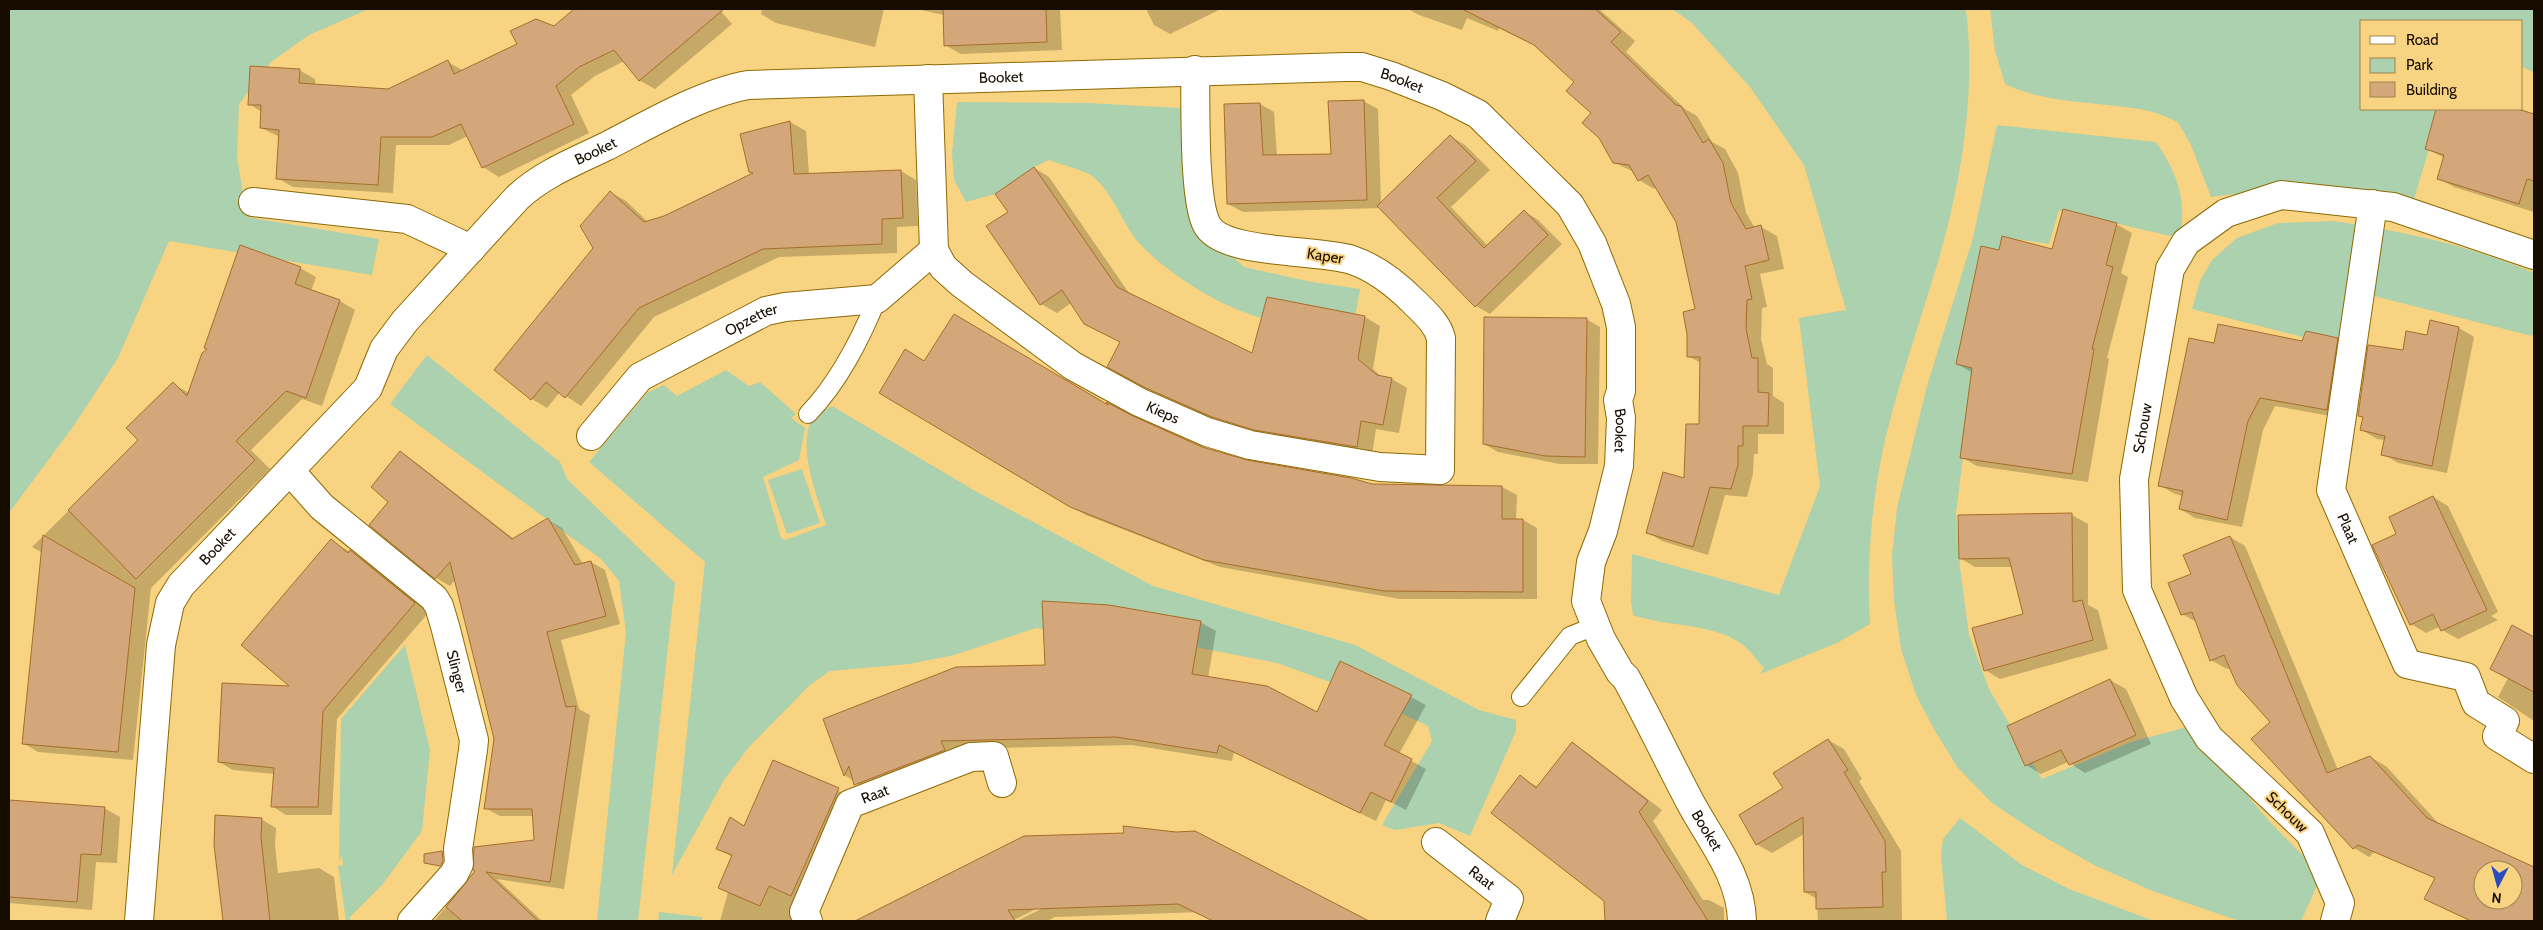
<svg xmlns="http://www.w3.org/2000/svg" width="2543" height="930" font-family="Cabin,sans-serif">
<rect width="100%" height="100%" fill="#f8d381"/>
<g fill="#acd1ae">
<path d="M9,9h360l-60,26 -38,27 -32,42 -2,53 10,60 132,22 -7,36 -203,-34 -51,117 -43,66 -66,89z"/>
<path d="M1672,9h294c10,81 -4,168 -26,246 -18,61 -39,120 -54,181 -14,61 -20,125 -16,188l-33,19 -77,31 4,-6c-7,-7 -13,-17 -21,-23 -27,-22 -77,-18 -110,-30l-2,-14 1,-47 147,41 41,-109 -21,-168 47,-8 -42,-145 -54,-78 -59,-65z"/>
<path d="M1990,9h544v63l-12,-5v-46h-160v88h79l-29,97 -129,-18 -72,9 -20,-52 -13,-23c-10,-4 -22,-10 -33,-12 -47,-9 -96,-5 -140,-26l-10,-33z"/>
<path d="M957,102l130,1 110,6 24,137 23,21 68,15 48,7 -6,34c-23,0 -48,1 -72,-1 -47,-5 -110,-44 -142,-78 -17,-18 -29,-57 -51,-70 -12,-6 -27,-9 -40,-14l-15,7 -39,27 -29,8 -12,-22 -2,-27z"/>
<path d="M1997,125l159,17c21,30 32,60 23,96l-120,-28 -10,34 -41,-6 -43,204 -9,70 4,55 9,68 20,54 53,90 89,-37 60,-16 77,94 49,50 3,9 -19,42h-62l-84,-29 -61,-27 -60,-34 -42,-28 -34,-35 -23,-37 -19,-36 -15,-46 -7,-49 -2,-44 5,-48 30,-122 46,-148z"/>
<path d="M2334,221c70,11 135,24 200,52v56l-2,7 -162,-41 -15,55 -163,-41 8,-28 12,-21 25,-22 41,-15z"/>
<path d="M427,355l133,107 7,17 108,104 -37,338h-41l29,-289 -7,-51 -18,-22 -211,-155z"/>
<path d="M726,370l23,16 11,-4 36,32 -5,4 14,10 -6,32 -36,17 18,61 4,2 41,-15c-9,-29 -27,-72 -16,-102 4,-8 14,-12 22,-17l145,86 176,94 202,59 124,65 37,10v11l-46,105 -31,-13 -44,7 -13,-5 50,-84 -4,-15 -71,-34 -80,-29 -107,-21 -134,-14 -82,27 -45,9 -79,7 -20,14 -61,62 -25,33 -52,95 33,-313 -116,-100 58,-69 17,-8 13,11z"/>
<path d="M802,469l18,54 -33,11 -19,-54z"/>
<path d="M405,645l25,105 -8,81 -40,54 -33,33 3,3h-6l-8,-56 5,1 -1,-11 -3,6 2,-142z"/>
<path d="M1960,818l62,47 47,24 85,32h-207l-6,-65 2,-17z"/>
<path d="M659,912l43,5v4h-44z"/>
</g>
<g fill="#0003" fill-rule="evenodd">
<path d="M576,9h143l13,15 -77,65 -16,-9 -15,-19 -29,15 -24,19 18,38 -90,44 -16,-10 -15,-31 -19,9h-53l-3,48 -100,-6 -16,-9 3,-41 -19,-9 1,-16 -13,-8 50,-34 16,9v6l73,5 60,-28 16,9 90,-44z"/>
<path d="M762,9h122l-9,38 -99,-24 -15,-9z"/>
<path d="M916,9h144l2,41 -101,4 -16,-9 -1,-30z"/>
<path d="M1146,9h75l-51,25 -16,-9z"/>
<path d="M1408,9h191l36,32 -9,11 59,57 12,7 15,26 13,7 13,24 8,40 9,15 6,-1 16,9 7,33 -24,5 7,33 -5,1 -1,31 6,25 6,4v28l11,7v31h-26v20h-4l-1,20 -6,23 -22,-2 -17,60 -46,-14 -15,-9 38,-53 15,-54 1,-62 -13,-7 9,-46 -19,-88 -21,-35 -3,2 -15,-9 -5,-8 -21,-10 -20,-49 -17,-32 -38,-34 -39,-19 -1,3 -31,-13 -5,12 -43,-15z"/>
<path d="M1363,101l15,8 3,95 69,-68 15,9 25,25 -39,37 37,39 36,-35 14,9 24,24 -72,70 -14,-8 -95,-98 -138,4 -15,-8 32,-100 14,8 3,44 55,-1z"/>
<path d="M2438,109h75l21,6v97l-80,-25 -16,-9 6,-20 -18,-10z"/>
<path d="M790,122l16,9 3,43 92,-3 15,9 2,46 -21,1v26l-118,4 -125,60 -73,89 -21,-14 -13,16 -15,-9 62,-151 16,-56 16,9 22,21 17,-5 89,-43 -4,-3 -8,-36z"/>
<path d="M1034,168l15,9 82,119 122,58 15,-56 97,19 15,9 -7,43 10,9 9,1 15,9 -8,45 -23,-4 -4,26 -102,-17 -41,-12 -66,-30 -39,-21 -3,-33 -50,-39 -14,10 -16,-9 -32,-92z"/>
<path d="M2116,224l16,9 -11,40 7,4 -21,81 2,1 -21,123 -111,-16 -16,-9 12,-84 -16,-9 43,-112 53,-1z"/>
<path d="M300,268l16,9 -5,14 29,10 15,9 -33,96 -20,-7 -51,51 19,19 -119,119 -18,172 -95,-8 -15,-9 20,-190 -11,-6 108,-107 33,-56 16,9z"/>
<path d="M1586,319l14,8 -2,137h-38l-62,-12 -14,-8z"/>
<path d="M2431,322l28,6 15,9 -27,136 -49,-10 -15,-9 3,-14 -9,-1 -15,-9 2,-12 -5,-3 45,-63 24,-15z"/>
<path d="M2337,339l15,9 -10,70 -67,-12 -12,24 -21,97 -47,-9 -15,-9 3,-13 -8,-2 -16,-9 55,-140z"/>
<path d="M924,362l188,46 90,40 45,14 125,23 130,2 15,8 -1,25h7l14,8v71h-137l-180,-32 -134,-52 -16,-9z"/>
<path d="M400,452l14,9 100,78 34,-19 14,8 21,36 8,-2 14,8 15,54 -59,16 18,69 11,6 -26,174 -67,-10 45,42h-108l43,-50 58,-30 -1,-25h-34l-15,-8 11,-70 -41,-158 -5,6 -14,-8 -65,-53 19,-24z"/>
<path d="M2433,497l15,9 50,106 -7,4 7,4 -40,19 -16,-9 -1,-4 -15,7 -15,-9 -13,-89z"/>
<path d="M2072,515l16,9v81l10,5 10,39 -108,30 -15,-9 40,-55 -13,-48h-37l-15,-9z"/>
<path d="M2230,537l15,9 93,224 32,-13 16,9 54,59 94,43v53h-62l-46,-22 10,-21 -52,-35 -15,14 -15,-9 -101,-108 19,-18 -41,-54 -4,1 -16,-9 -13,-37 -16,-9 10,-40zM2483,870h30v30h-30z"/>
<path d="M331,541l33,19 65,52 -92,107 -5,96h-46l-14,-9 3,-32 -42,-4 -14,-8 74,-75z"/>
<path d="M1200,622l16,9 -8,47 110,35 93,-16 15,8 -27,49 27,15 -20,41 -20,-10 -10,21 -142,-69 -2,9 -100,-16 -177,4 -85,44 -25,-18 -20,-55 221,-54z"/>
<path d="M2513,627l21,11v83l-36,-24 10,-19z"/>
<path d="M2110,680l16,9 25,55 -66,29 -17,-11 -27,12 -15,-9z"/>
<path d="M1828,740l16,9 18,30 -3,2 42,70 1,70h-84l-1,-22 -12,-7 -1,-58 -32,19 -16,-9 29,-55z"/>
<path d="M1572,744l14,8 76,58 -9,11 50,79h6l15,8v13h-118l-1,-21 -84,-123 17,10z"/>
<path d="M774,761l79,37 -53,123h-80l8,-29 -9,-5 13,-30 -14,-9 27,-21z"/>
<path d="M9,801l95,7 16,9 -3,46 -21,-1 -4,48 -83,-7z"/>
<path d="M261,819l15,9 -1,18 3,27 41,-5 15,9 5,44h-115l-9,-76z"/>
<path d="M1176,833l179,83 -3,5h-131l12,-10 -178,6 -8,4h-30l28,-14 -1,-2 -32,16h-127l-5,-11z"/>
</g>
<g fill="#d4a77a" stroke="#a76d29" fill-rule="evenodd">
<path d="M574,9h150l-85,72 -25,-31 -35,17 -23,19 18,38 -92,44 -21,-44 -29,13h-51l-3,48 -102,-6 3,-49 -19,-2 1,-23h-13l2,-39 50,3 -1,14 89,6 60,-29 6,14 63,-30 -7,-13 26,-12 18,7z"/>
<path d="M943,9h103l1,33 -103,4z"/>
<path d="M1462,9h133l26,23 -10,10 65,63 5,1 22,37 6,-4 14,24 8,40 15,26 15,-4 8,35 -24,6 7,33 -5,1 -1,29 6,29h6v34l11,1 -1,33h-25v20h-5v19l-7,24 -21,-2 -17,60 -47,-14 17,-61 21,6 2,-54h13l1,-67h-13v-23l-4,-22 12,-3 -19,-87 -28,-47 -10,6 -9,-16 -16,-2 -14,-25 -17,-15 9,-10 -25,-22 8,-9 -40,-37z"/>
<path d="M1364,100l3,100 -140,4 -3,-100 36,-1 3,52 68,-1 -3,-53z"/>
<path d="M2436,109h82l16,5v67l-7,-2 -8,25 -82,-25 7,-24 -19,-6z"/>
<path d="M790,121l4,53 107,-4 2,48 -21,1v25l-119,5 -124,59 -74,90 -19,-16 -15,18 -37,-30 99,-122 -13,-22 30,-35 34,31 20,-6 89,-43 -4,-1 -9,-38z"/>
<path d="M1450,135l26,26 -39,37 47,50 40,-38 24,25 -73,72 -98,-101z"/>
<path d="M1034,167l83,120 135,66 15,-56 98,19 -7,43 19,16 15,3 -9,47 -22,-4 -4,26 -103,-17 -42,-13 -66,-29 -39,-21 13,-25 -36,-18 -22,-34 -22,15 -54,-79 22,-14 -13,-18z"/>
<path d="M2063,209l54,14 -11,42 7,2 -21,82h2l-22,125 -112,-16 12,-90 -16,-4 25,-118 18,4 3,-14 50,13z"/>
<path d="M240,245l61,22 -6,17 45,16 -34,98 -20,-7 -50,50 19,19 -119,119 -68,-69 70,-70 -12,-12 47,-46 14,14 15,-43 5,-4 -3,-1z"/>
<path d="M954,314l154,91 -2,-3 27,14 69,31 45,13 104,18 21,6 130,2v33h21v73l-139,-1 -180,-31 -134,-53 -191,-114 26,-44 19,12z"/>
<path d="M1484,317l103,1 -2,139 -40,-1 -62,-12z"/>
<path d="M2430,320l29,7 -27,139 -51,-11 4,-19 -25,-6 3,-13 -5,-1 10,-71 35,5 3,-19 21,4z"/>
<path d="M2218,324l84,17 4,-10 32,7 -11,72 -67,-12 -12,23 -21,99 -48,-11 4,-18 -25,-5 31,-148 25,5z"/>
<path d="M400,451l112,88 36,-21 27,47 16,-4 15,55 -59,16 19,75 10,-1 -26,176 -64,-10 52,49h-76l-16,-14 29,-36 -2,-1 1,-23 60,-7 -2,-31h-48l10,-70 -44,-177 -15,17 -66,-54 19,-23 -17,-15z"/>
<path d="M2433,496l54,114 -46,21 -8,-17 -23,11 -38,-80 24,-11 -7,-17z"/>
<path d="M2072,513l1,89 9,-2 11,40 -109,31 -12,-43 51,-14 -14,-56 -50,1 -1,-44z"/>
<path d="M43,535l92,53 -17,164 -96,-8z"/>
<path d="M2230,536l97,237 43,-17 57,62 107,49v54h-63l-47,-22 11,-21 -77,-33 -5,4 -102,-110 19,-17 -33,-37 -13,-30 -14,6 -18,-49 -11,3 -13,-32 23,-9 -8,-19zM2483,870h30v30h-30z"/>
<path d="M331,539l17,14 2,-3 65,53 -92,108 -5,96h-47l3,-39 -56,-6 4,-79 67,3 -48,-41z"/>
<path d="M1042,601l67,4 92,16 -9,53 75,12 50,26 23,-51 72,34 -28,50 28,14 -21,43 -20,-10 -11,21 -141,-68 -2,8 -101,-16 -175,4 4,9 -91,35 -5,-19 -5,10 -21,-57 133,-52 89,-2z"/>
<path d="M2512,625l22,12v55l-44,-23z"/>
<path d="M2110,679l26,56 -67,30 -8,-15 -36,16 -18,-40z"/>
<path d="M1828,739l20,31 -4,2 41,69 1,31h-4l1,35 -67,2v-17h-12l-1,-75 -47,28 -17,-30 44,-27 -10,-15z"/>
<path d="M1572,742l76,59 -9,11 69,109h-103l-1,-20 -113,-88 29,-38 16,13z"/>
<path d="M773,760l66,28 -48,108 -22,-10 -9,20 -42,-18 14,-33 -16,-6 14,-32 14,9z"/>
<path d="M9,800l96,7 -4,48 -20,-1 -4,48 -68,-5z"/>
<path d="M215,815l47,3 -1,19 9,84h-47l-9,-76z"/>
<path d="M1123,826l53,6 19,-1 174,90h-156l-35,-17 -170,6 7,11h-160l169,-85 100,-3z"/>
<path d="M442,851l1,10 -3,5 -16,-3v-9z"/>
</g>
<g fill="none" stroke-linecap="round" stroke-linejoin="round">
<defs>
<g id="lane">
<path d="M808,414c31,-32 52,-74 69,-115"/>
<path d="M1521,697l49,-61 25,-10"/>
</g>
<g id="street">
<path id="s1" d="M928,79l6,171 9,17 19,17 111,82 66,36 68,30 43,13 130,22 60,3 1,-132c-4,-15 -16,-25 -27,-36 -17,-17 -38,-34 -62,-42 -33,-11 -129,-5 -145,-35 -14,-25 -11,-121 -12,-155"/>
<path d="M253,202l154,17 64,30"/>
<path id="s2" d="M2373,204l-42,286 76,174 59,13 10,26 29,18 -8,15 37,23"/>
<path id="s3" d="M591,436l49,-59 126,-66 19,-4 92,-8 57,-49"/>
<path id="s4" d="M290,471l32,36 112,91 5,8 6,20 29,114 -1,10 -15,99 1,15 -5,10 -42,47"/>
<path id="s5" d="M1436,842l73,57 -9,22"/>
<path id="s6" d="M139,921l22,-276 9,-42 11,-18 187,-197 16,-39 21,-28 112,-123c25,-24 59,-37 90,-52 41,-21 95,-53 141,-61l598,-18h16l29,9 51,20 36,18 92,91 22,38 24,61 5,23v64l-3,9 3,18 -2,48 -16,65 -12,31 -5,39 15,38 19,33 6,6c22,40 42,82 63,122 21,40 52,75 53,121"/>
<path id="s7" d="M808,921l-4,-9 46,-108 121,-47 23,-1 8,27"/>
<path id="s8" d="M2335,921l5,-18 -30,-70 -101,-95 -25,-40 -47,-108 -3,-111 36,-210 16,-27 40,-29 55,-18 112,12 141,48"/>
</g>
</defs>
<use href="#lane" stroke="#8c6a05" stroke-width="20"/>
<use href="#street" stroke="#8c6a05" stroke-width="30"/>
<use href="#lane" stroke="#fff" stroke-width="18"/>
<use href="#street" stroke="#fff" stroke-width="28"/>
</g>
<g text-anchor="middle" dominant-baseline="central" stroke-width="4" stroke-linejoin="round" paint-order="stroke">
<g font-size="15" fill="#170c00" stroke="#f8d381">
<text stroke="none"><textPath href="#s6" startOffset="1368">Booket</textPath></text>
<text stroke="none"><textPath href="#s6" startOffset="1771">Booket</textPath></text>
<text stroke="none"><textPath href="#s6" startOffset="948">Booket</textPath></text>
<text transform="translate(1325 256) rotate(9)">Kaper</text>
<text stroke="none"><textPath href="#s3" startOffset="202">Opzetter</textPath></text>
<text stroke="none"><textPath href="#s1" startOffset="455">Kieps</textPath></text>
<text stroke="none"><textPath href="#s8" startOffset="561">Schouw</textPath></text>
<text stroke="none"><textPath href="#s6" startOffset="2221">Booket</textPath></text>
<text stroke="none"><textPath href="#s2" startOffset="331">Plaat</textPath></text>
<text stroke="none"><textPath href="#s6" startOffset="394">Booket</textPath></text>
<text stroke="none"><textPath href="#s4" startOffset="270">Slinger</textPath></text>
<text stroke="none"><textPath href="#s7" startOffset="154">Raat</textPath></text>
<text transform="translate(2287 812) rotate(44)">Schouw</text>
<text stroke="none"><textPath href="#s6" startOffset="2656">Booket</textPath></text>
<text stroke="none"><textPath href="#s5" startOffset="58">Raat</textPath></text>
</g>
</g>
<rect width="2543" height="930" fill="none" stroke="#170c00" stroke-width="20"/>
<rect x="2360" y="20" width="162" height="90" fill="#f8d381" stroke="#9e834d"/>
<rect x="2370" y="36" width="25" height="8" fill="#ffffff" stroke="#9e834d"/>
<text x="2406" y="45" font-size="15" fill="#170c00">Road</text>
<rect x="2370" y="58" width="25" height="15" fill="#acd1ae" stroke="#9e834d"/>
<text x="2406" y="70" font-size="15" fill="#170c00">Park</text>
<rect x="2370" y="82" width="25" height="15" fill="#d4a77a" stroke="#9e834d"/>
<text x="2406" y="95" font-size="15" fill="#170c00">Building</text>
<g transform="translate(2498 885) rotate(186)"><circle r="24" fill="#f8d381" stroke="#9e834d"/>
<path d="M0-4L9 19L0 12L-9 19Z" fill="#2a4dbd"/>
<text y="-8" font-size="14" font-weight="bold" text-anchor="middle" fill="#170c00">N</text>
</g>
</svg>
